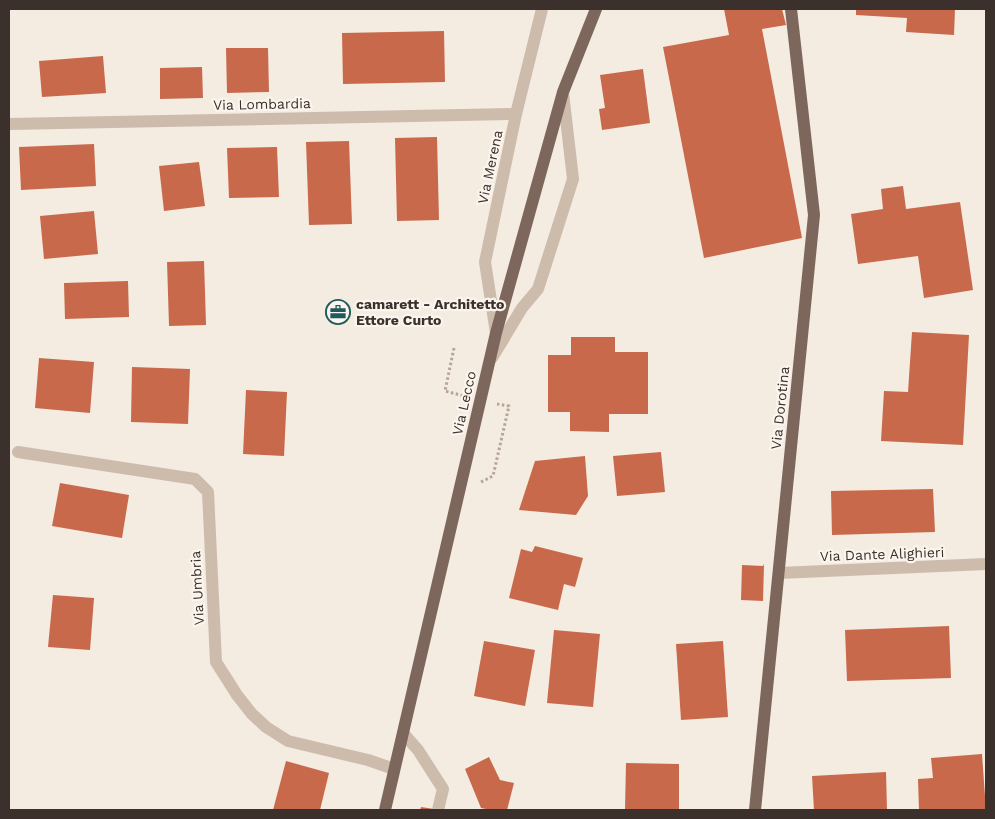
<svg xmlns="http://www.w3.org/2000/svg" width="995" height="819" font-family="'Work Sans',sans-serif">
<rect width="100%" height="100%" fill="#f4ebe1"/>
<g fill="#c8694b">
<path d="M724,9h58l4,16 -24,4 40,209 -98,20 -41,-211 66,-12z"/>
<path d="M856,9h99l-1,26 -48,-3 1,-14 -51,-3z"/>
<path d="M444,31l1,51 -102,2 -1,-51z"/>
<path d="M226,48h42l1,44 -42,1z"/>
<path d="M103,56l3,37 -64,4 -3,-36z"/>
<path d="M202,67l1,31 -43,1v-31z"/>
<path d="M643,69l7,54 -48,7 -3,-21 6,-1 -5,-33z"/>
<path d="M437,137l2,83 -42,1 -2,-83z"/>
<path d="M349,141l3,83 -43,1 -3,-83z"/>
<path d="M94,144l2,42 -75,4 -2,-43z"/>
<path d="M277,147l2,50 -50,1 -2,-50z"/>
<path d="M199,162l6,44 -41,5 -5,-45z"/>
<path d="M903,186l3,23 54,-7 13,88 -49,8 -6,-42 -60,8 -7,-50 32,-5 -2,-20z"/>
<path d="M94,211l4,43 -54,5 -4,-43z"/>
<path d="M204,261l2,64 -37,1 -2,-64z"/>
<path d="M128,281l1,36 -64,2 -1,-36z"/>
<path d="M912,332l57,3 -6,110 -82,-4 3,-50 24,1z"/>
<path d="M571,337h44v15h33v62h-39v18l-39,-1v-19h-22v-57h23z"/>
<path d="M39,358l55,4 -4,51 -55,-5z"/>
<path d="M132,367l58,2 -2,55 -57,-2z"/>
<path d="M246,390l41,2 -3,64 -41,-2z"/>
<path d="M661,452l4,40 -48,4 -4,-40z"/>
<path d="M585,456l3,40 -12,19 -57,-5 16,-49z"/>
<path d="M60,483l69,12 -7,43 -70,-12z"/>
<path d="M933,489l2,43 -103,3 -1,-44z"/>
<path d="M535,546l48,12 -8,29 -11,-3 -6,26 -49,-12 12,-49 11,3z"/>
<path d="M764,564l-1,37 -22,-1 1,-35 21,1z"/>
<path d="M53,595l41,3 -4,52 -42,-3z"/>
<path d="M949,626l2,52 -104,3 -2,-51z"/>
<path d="M554,630l46,4 -7,73 -46,-4z"/>
<path d="M484,641l51,9 -10,56 -51,-10z"/>
<path d="M723,641l5,76 -47,3 -5,-76z"/>
<path d="M982,754l4,56h-67l-1,-31 15,-1 -2,-20z"/>
<path d="M489,757l11,23 14,3 -7,27h-16l-10,-2 -16,-39z"/>
<path d="M286,761l43,12 -9,37h-47z"/>
<path d="M626,763l53,1v46h-54z"/>
<path d="M886,772l1,38h-73l-2,-34z"/>
<path d="M421,807l13,2v1h-14z"/>
</g>
<g fill="none" stroke-linecap="round" stroke-linejoin="round">
<g stroke="#b9a596" stroke-width="3" stroke-dasharray="2.5 2.5" stroke-linecap="butt">
<path d="M454,348l-9,43 19,5"/>
<path d="M481,482l12,-6 16,-70 -12,-2"/>
</g>
<g stroke="#cdbbac" stroke-width="12">
<path d="M9,124l507,-10"/>
<path d="M496,333l-11,-71 31,-148 26,-105"/>
<path d="M492,358l30,-50 16,-19 35,-110 -10,-86"/>
<path d="M18,452l177,27 13,13 8,170 21,33 15,19 14,13 22,14 80,19 26,9"/>
<path d="M779,573l207,-9"/>
<path d="M403,733l15,17 25,39 -5,21"/>
</g>
<g stroke="#7d675c" stroke-width="12">
<path d="M385,810l111,-477 67,-241 33,-83"/>
<path d="M755,810l59,-595 -23,-206"/>
</g>
</g>
<defs>
<symbol id="office-ring" viewBox="-11 -11 22 22"><circle r="9.5" fill="#fbf5ee" stroke="#1f5a5e" stroke-width="1.5"/><path d="M-6-3h4V-5.5h4V-3h4V5H-6ZM-1-4.5V-3h2v-1.5ZM-6 0V1H6V0Z" fill="#1f5a5e"/></symbol>
</defs>
<g fill-rule="evenodd">
<use href="#office-ring" x="324" y="298" width="28" height="28"/>
</g>
<g text-anchor="middle" dominant-baseline="central" stroke-width="4.5" stroke-linejoin="round" paint-order="stroke">
<g font-size="14" fill="#3b302b" stroke="#fbf5ee">
<text transform="translate(262 104) rotate(-1)">Via Lombardia</text>
<text transform="translate(490 167) rotate(-78)">Via Merena</text>
<text transform="translate(464 403) rotate(-77)">Via Lecco</text>
<text transform="translate(780 408) rotate(-84)">Via Dorotina</text>
<text transform="translate(882 554) rotate(-2)">Via Dante Alighieri</text>
<text transform="translate(197 588) rotate(-93)">Via Umbria</text>
</g>
<g font-size="14" font-weight="bold" fill="#3b302b" stroke="#fbf5ee" text-anchor="start">
<text x="356" y="304">camarett - Architetto<tspan x="356" dy="16">Ettore Curto</tspan></text>
</g>
</g>
<rect width="995" height="819" fill="none" stroke="#3b302b" stroke-width="20"/>
</svg>
